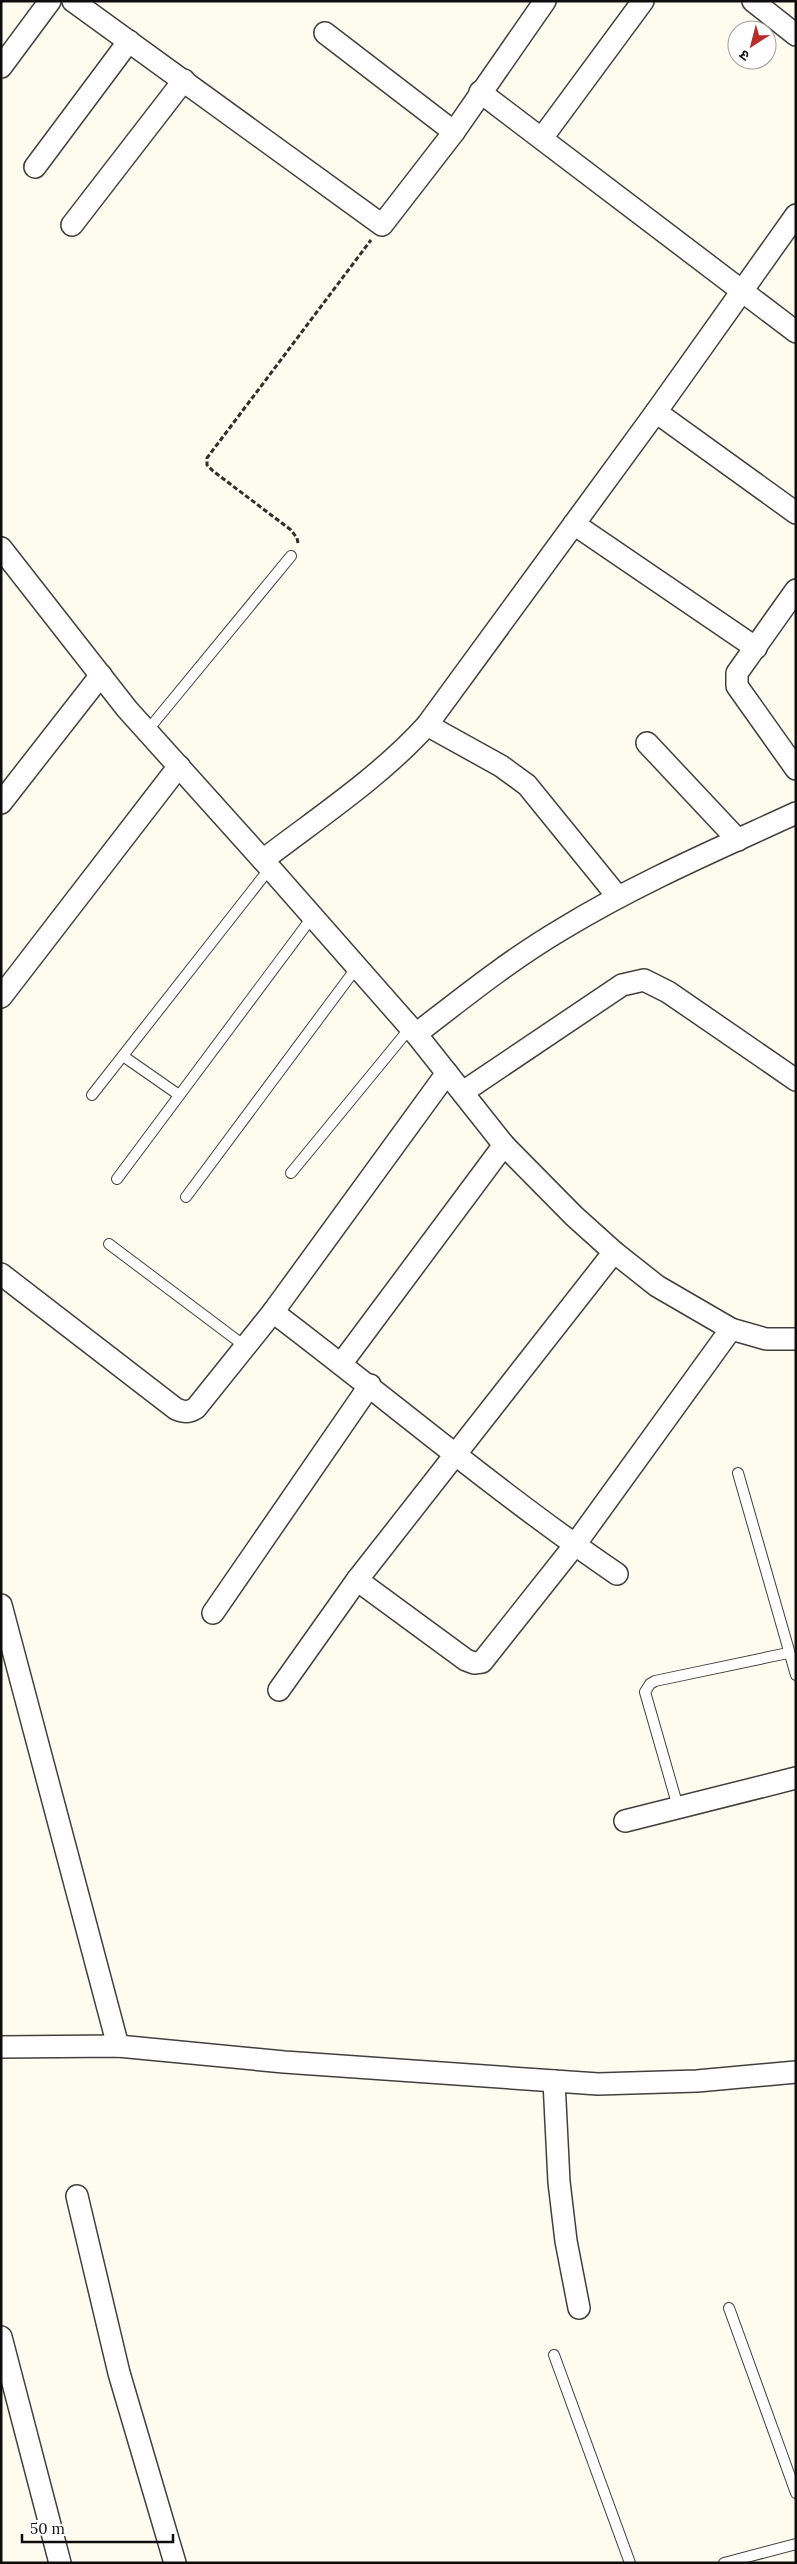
<svg xmlns="http://www.w3.org/2000/svg" width="797" height="2564" font-family="Lora,'Noto Sans Devanagari',serif">
<rect width="100%" height="100%" fill="#fefcee"/>
<g fill="none" stroke-linecap="round" stroke-linejoin="round">
<defs>
<g id="lane">
<path d="M147,731l144,-175"/>
<path d="M123,1056l56,39"/>
<path d="M92,1095l178,-227"/>
<path d="M291,1173l119,-145"/>
<path d="M117,1179l196,-263"/>
<path d="M186,1197l171,-230"/>
<path d="M109,1244l137,103"/>
<path d="M738,1473l58,202"/>
<path d="M678,1807l-33,-115 5,-8 5,-3 133,-28"/>
<path d="M729,2308l67,185"/>
<path d="M554,2355l76,208"/>
<path d="M724,2563l72,-19"/>
</g>
<g id="street">
<path d="M73,1l309,224 72,-93 91,-131"/>
<path d="M753,1l43,34"/>
<path d="M325,33l129,99"/>
<path d="M1,67l49,-66"/>
<path d="M480,92l316,240"/>
<path d="M542,138l101,-137"/>
<path d="M35,167l94,-126"/>
<path d="M72,225l112,-145"/>
<path d="M656,412l140,101"/>
<path d="M574,524l182,124"/>
<path d="M1,548l126,161 143,159 146,166 88,111 70,71 40,36 43,34 74,43 35,10h30"/>
<path d="M796,590l-59,83v13l59,83"/>
<path d="M427,725l74,41 26,19 91,112"/>
<path d="M647,743l91,97"/>
<path d="M1,803l100,-128"/>
<path d="M263,860c56,-43 117,-83 164,-135l229,-313 140,-197"/>
<path d="M1,997l178,-231"/>
<path d="M416,1034c48,-37 95,-75 148,-106 74,-45 154,-79 232,-115"/>
<path d="M463,1092l159,-107 22,-5 24,12 128,88"/>
<path d="M1,1274l175,135c8,3 12,4 20,-1l77,-96 174,-239"/>
<path d="M273,1312c115,87 225,181 344,262"/>
<path d="M341,1364l163,-219"/>
<path d="M357,1580l109,80 8,3 8,-1 92,-116 157,-217"/>
<path d="M1,1605l117,441"/>
<path d="M213,1613l157,-228"/>
<path d="M279,1690l78,-110 257,-328"/>
<path d="M625,1821l171,-43"/>
<path d="M1,2047l117,-1 166,16 314,22 99,-3 99,-9"/>
<path d="M554,2081l5,101 7,59 13,67"/>
<path d="M77,2196l42,177 56,190"/>
<path d="M1,2337l59,226"/>
</g>
</defs>
<use href="#lane" stroke="#404040" stroke-width="12"/>
<use href="#street" stroke="#404040" stroke-width="24"/>
<path stroke="#2f2f2f" stroke-width="3" stroke-dasharray="5 2.5" stroke-linecap="butt" d="M298,543l-1,-5 -6,-8 -78,-59 -6,-6v-7l164,-218"/>
<use href="#lane" stroke="#fff" stroke-width="10"/>
<use href="#street" stroke="#fff" stroke-width="21"/>
</g>
<rect width="797" height="2564" fill="none" stroke="#0d0d0d" stroke-width="5"/>
<g transform="translate(752 45) rotate(216)"><circle r="24" fill="#ffffff" stroke="#9e9e9e"/>
<path d="M0-4L9 19L0 12L-9 19Z" fill="#b72d2b"/>
<text y="-8" font-size="14" font-weight="bold" text-anchor="middle" fill="#0d0d0d">उ</text>
</g>
<path d="M22 2534v8h151v-8" fill="none" stroke="#0d0d0d" stroke-width="2.5"/>
<text x="30" y="2534" font-size="15" fill="#0d0d0d" stroke="#ffffff" stroke-width="4" paint-order="stroke">50 m</text>
</svg>
